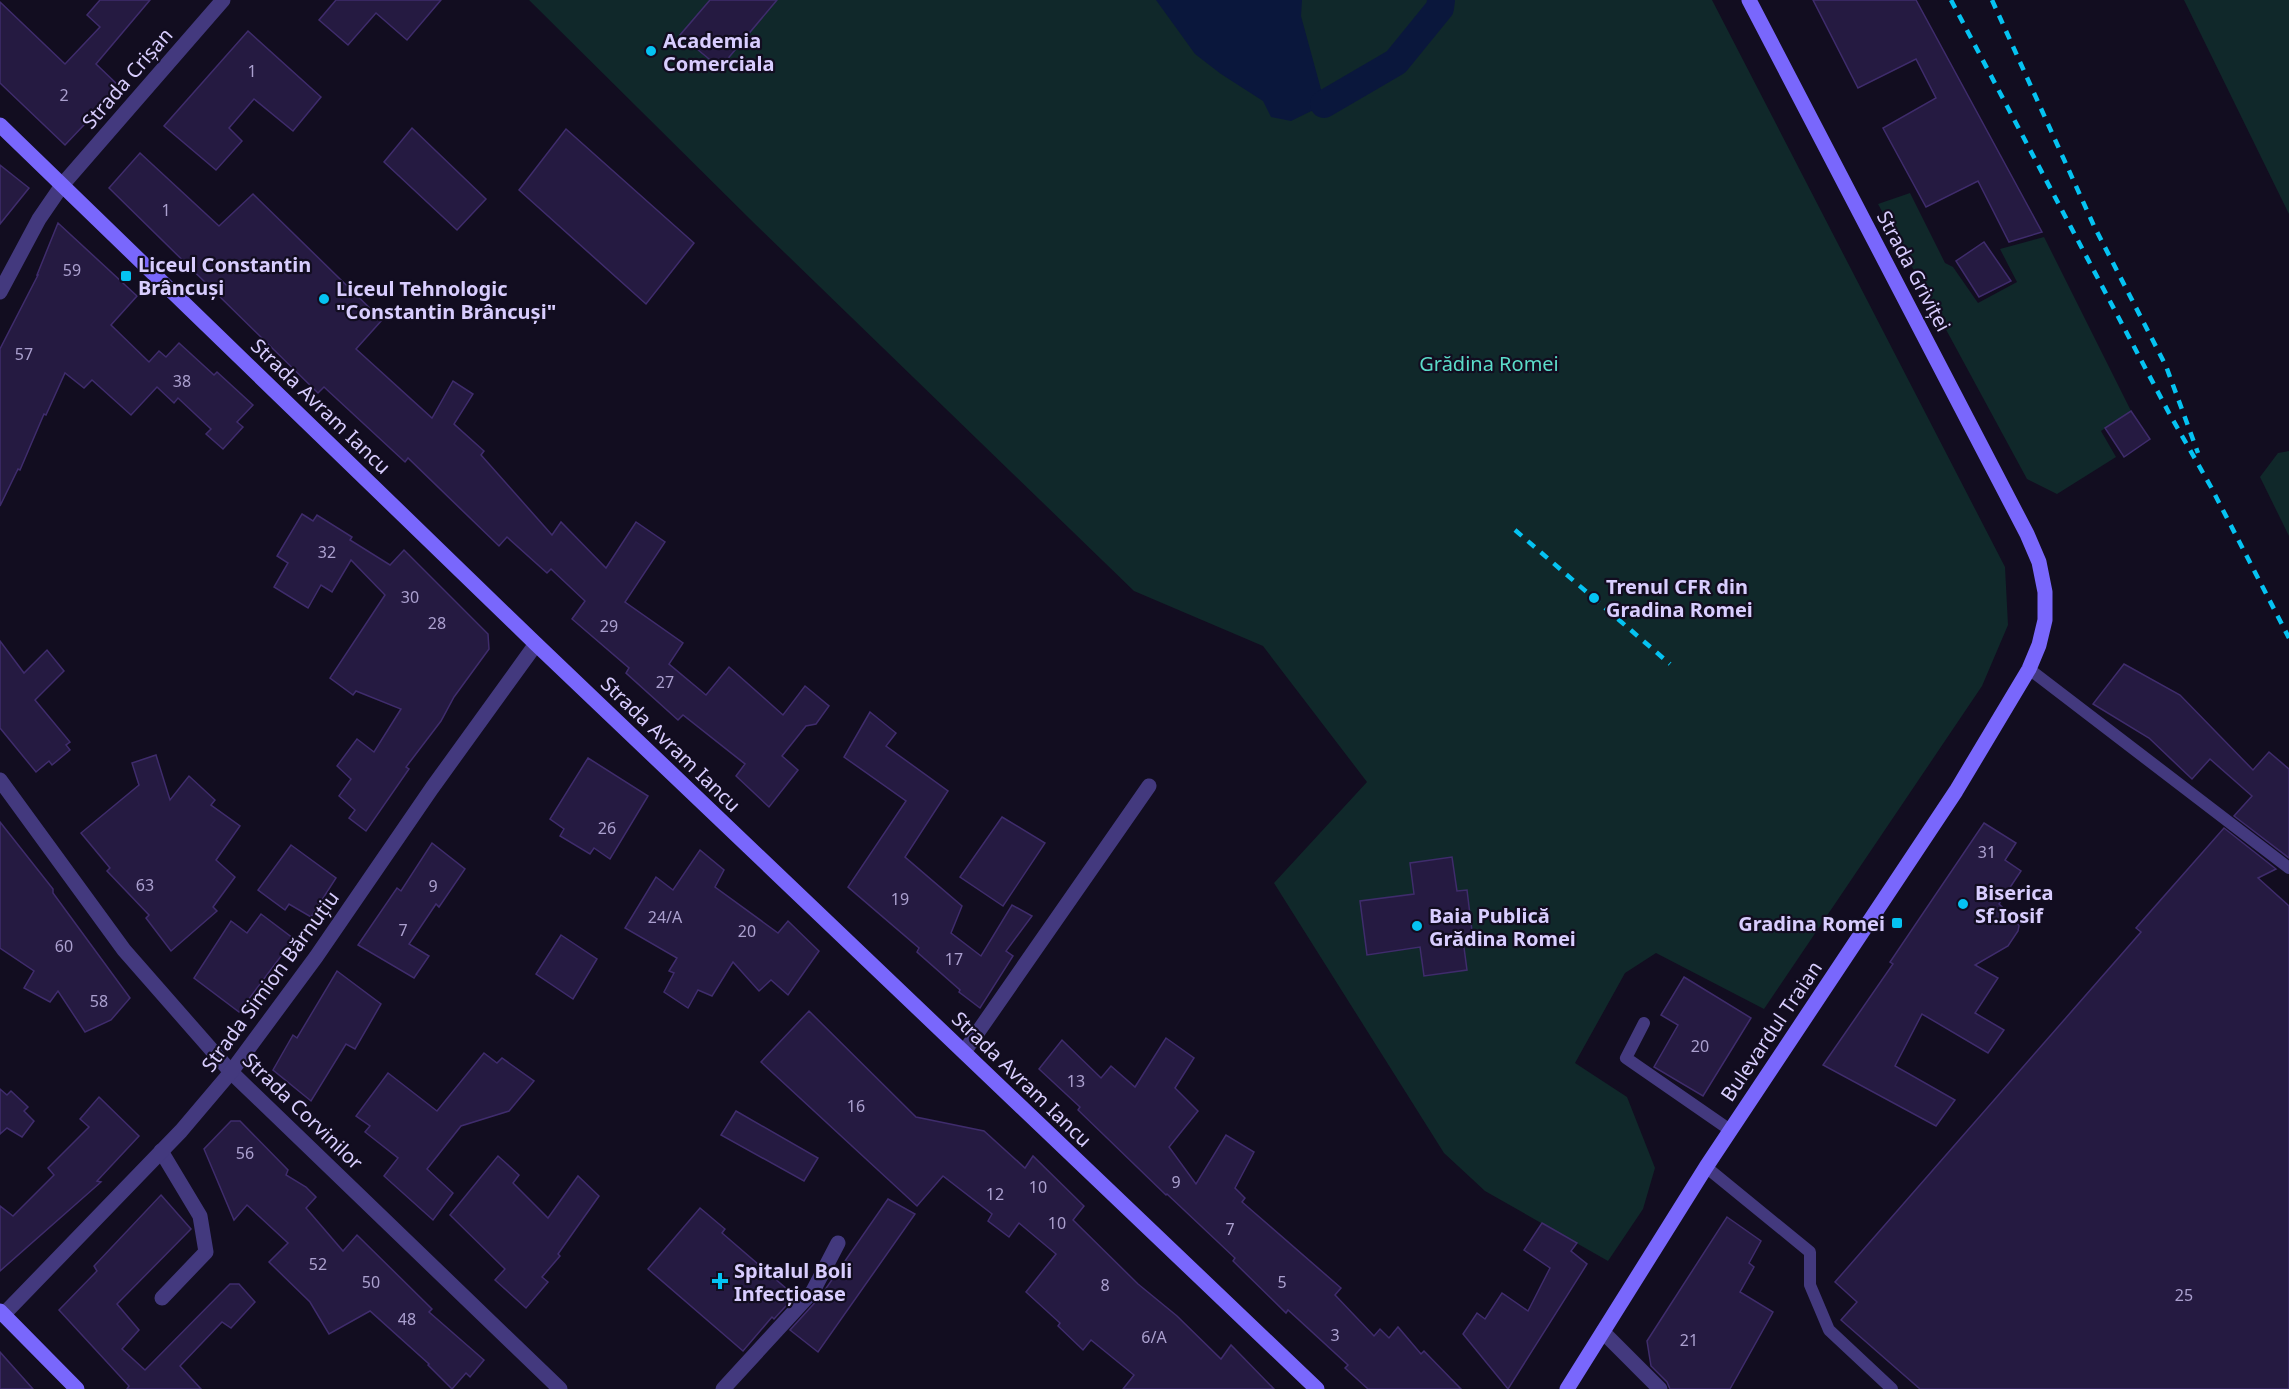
<svg xmlns="http://www.w3.org/2000/svg" width="2289" height="1389" font-family="'Noto Sans',sans-serif">
<rect width="100%" height="100%" fill="#120d20"/>
<g fill="#10282a">
<path d="M529,0h1183l293,567 3,58 -26,61 -218,323 -108,-56 -31,20 -50,90 52,34 28,71 -12,41 -35,52 -123,-70 -41,-38 -170,-270 93,-101 -104,-136 -129,-55 -380,-368z"/>
<path d="M2184,0h105v214z"/>
<path d="M1910,193l35,70 8,4 25,36 39,-21 -17,-33 44,-12 87,174 -30,20 15,26 -59,37 -30,-15 -149,-275z"/>
<path d="M2289,451v85l-29,-59 18,-24z"/>
</g>
<path fill="#0a173c" d="M1156,0h146l-1,16 24,88 71,-42 44,-54 1,-8h7l-2,12 -49,57 -106,52 -20,-4 -8,-16 -42,-27 -26,-20z"/>
<g fill="none" stroke-linecap="round" stroke-linejoin="round">
<path stroke="#0a173c" stroke-width="28" d="M1324,104l72,-42 44,-54 1,-8"/>
</g>
<g fill="#251a41" stroke="#3f2c6c" stroke-width="1.5">
<path d="M100,0h50l-54,64 24,23 -55,58 -65,-62v-81l65,62 35,-37 -13,-12z"/>
<path d="M336,0h105l-34,40 -31,-27 -28,32 -29,-25z"/>
<path d="M710,0h67l-57,68 -40,-33z"/>
<path d="M1813,0h103l126,232 -33,10 -31,-61 -52,26 -43,-79 53,-30 -20,-39 -58,29z"/>
<path d="M248,31l73,66 -28,34 -39,-32 -25,29 13,13 -26,29 -52,-44z"/>
<path d="M412,128l74,71 -29,31 -73,-68z"/>
<path d="M566,129l128,114 -48,61 -127,-114z"/>
<path d="M140,153l79,73 34,-32 129,126 -26,29 76,69 21,-37 20,13 -19,30 30,27 -3,4 71,80 9,-13 45,46 30,-46 29,20 -40,60 58,41 -14,21 37,31 23,-28 54,48 22,-29 24,20 -13,18 -10,2 -24,30 16,14 -29,37 -33,-31 9,-12 -62,-49 -5,5 -52,-47 3,-5 -57,-49 13,-18 -34,-32 -4,4 -40,-36 -8,9 -91,-88 -3,4 -81,-75 -6,6 -209,-205z"/>
<path d="M0,165l29,23 -29,36z"/>
<path d="M58,223l79,73 -26,29 38,37 10,-11 7,6 13,-14 35,32 3,-3 36,33 -16,17 6,5 -20,22 -17,-15 5,-5 -33,-31 -4,5 -17,-16 -26,28 -39,-35 -8,8 -19,-15 -19,42 -2,-1 -24,56 -2,-1 -18,37v-157l38,-74h-1z"/>
<path d="M1984,242l27,39 -32,16 -23,-36z"/>
<path d="M2131,411l19,28 -26,18 -19,-29z"/>
<path d="M302,514l11,7 4,-6 35,22 -2,3 40,25 14,-15 84,84 1,15 -35,48 -13,24 -35,46 3,2 -43,62 -17,-13 6,-8 -16,-14 12,-17 -14,-13 20,-27 17,13 27,-43 -45,-18 -3,4 -23,-17 55,-83 -34,-35 -19,32 -11,-7 -13,23 -34,-21 14,-24 -11,-7z"/>
<path d="M0,641l24,32 23,-23 17,21 -29,29 35,42 -4,3 4,5 -18,15 -3,-4 -13,11 -36,-44z"/>
<path d="M2124,664l56,31 73,75 16,-18 20,17v89l-55,-42 18,-20 -42,-37 -18,20 -43,-41 -56,-34z"/>
<path d="M870,712l26,21 -10,13 62,45 -43,66 57,49 -11,27 30,23 31,-51 20,11 -26,35 7,5 -33,52 -21,-16 1,-2 -43,-38 2,-4 -71,-61 58,-86 -62,-44z"/>
<path d="M156,755l14,45 19,-24 26,24 -4,5 29,21 -24,34 19,17 -22,30 4,4 -46,40 -25,-33 3,-3 -42,-44 3,-3 -29,-35 58,-48 -7,-22z"/>
<path d="M588,758l60,38 -38,63 -16,-11 -4,6 -30,-18 4,-7 -14,-10z"/>
<path d="M1002,817l43,26 -42,63 -43,-29z"/>
<path d="M0,822l53,67v4l77,105 -19,22 -26,12 -27,-41 -8,11 -26,-14 10,-17 -34,-23z"/>
<path d="M1984,823l32,20 -11,17 16,11 -22,33 16,15 4,7 -1,5 -10,15 -33,19 23,13 -23,35 29,17 -16,23 -66,-39 -27,52 60,34 -19,26 -113,-61 70,-101 -3,-2z"/>
<path d="M2224,828l52,41 -18,9 31,28v483h-369l-79,-69 16,-18 -22,-20 306,-350 -5,-4z"/>
<path d="M432,843l33,26 -26,38 -3,-3 -27,40 20,12 -15,22 -56,-33 39,-57 4,3z"/>
<path d="M291,845l45,33 -25,39 -22,-13 -4,6 -27,-20z"/>
<path d="M700,850l24,20 -9,17 63,46 10,-12 31,30 -31,44 -17,-15 -12,11 -26,-29 -21,34 -14,-6 -10,18 -24,-16 10,-19 -5,-2 8,-13 -52,-30 31,-51 17,13z"/>
<path d="M1452,857l5,34 10,-1 6,49 -10,1 4,30 -43,6 -4,-29 -53,8 -7,-54 54,-7 -4,-31z"/>
<path d="M261,914l33,25 -55,73 -45,-34 37,-57 16,12z"/>
<path d="M561,935l36,24 -24,40 -37,-25z"/>
<path d="M337,971l44,33 -26,45 -9,-5 -35,57 -38,-31 20,-35 4,3z"/>
<path d="M1684,977l67,41 -48,78 -49,-29 24,-42 -17,-10z"/>
<path d="M809,1011l107,106 68,14 41,37 8,-12 51,50 -11,14 65,64 39,32 44,43 10,-14 43,44h-151l11,-14 -43,-35 -8,10 -25,-24 2,-3 -34,-31 30,-38 -37,-31 -10,14 -21,-16 4,-7 -49,-38 -26,30 -156,-144z"/>
<path d="M1166,1038l28,20 -19,30 23,23 -29,36 27,37 30,-49 28,17 -19,36 10,10 -3,4 99,86 -6,7 39,41 6,-7 9,9 9,-11 23,27 3,-3 37,38h-93l-23,-21 3,-3 -60,-55 -2,3 -53,-52 2,-3 -68,-64 -1,1 -88,-85 2,-3 -41,-38 23,-29 39,38 10,-12 24,21z"/>
<path d="M484,1053l13,10 5,-5 32,23 -25,30 -48,15 -34,43 26,24 -20,27 -49,-44 14,-18 -33,-26 5,-6 -14,-10 32,-43 49,38z"/>
<path d="M0,1089l7,6 4,-4 17,16 -4,4 10,10 -12,16 -15,-9 -7,6z"/>
<path d="M99,1097l40,39 -42,45 4,1 -101,89v-65l13,10 41,-41 -6,-7 41,-41 -9,-8z"/>
<path d="M736,1111l82,47 -14,23 -83,-46z"/>
<path d="M231,1121h9l48,49 -2,5 20,12 10,10 -10,11 37,43 14,-16 75,74 -3,3 55,48 -14,17 -4,-4 -14,16 -24,-24 1,-1 -59,-53 -41,23 -19,-32 -41,-40 19,-19 -41,-38 -13,15 -30,-71z"/>
<path d="M498,1156l21,19 -6,8 35,35 30,-42 21,20 -41,58 2,2 -18,21 6,5 -22,26 -31,-28 10,-11 -55,-54z"/>
<path d="M161,1195l30,34 -74,75 22,26 -17,19 23,21 85,-86h9l16,18 -24,26 -9,-6 -42,44 21,23h-74l2,-3 -70,-76 38,-39 -3,-5z"/>
<path d="M888,1199l27,15 -97,138 -28,-22 30,-33z"/>
<path d="M700,1208l25,21 -3,4 73,63 -21,23 -2,-2 -29,34 -95,-82z"/>
<path d="M1727,1217l34,24 -12,22 5,4 -14,25 33,20 -43,77h-60l-3,-7 -16,-16 -4,-25z"/>
<path d="M1542,1223l35,20 -6,8 16,13 -79,125 -45,-55 14,-21 8,6 17,-26 26,18 22,-43 -26,-18z"/>
<path d="M0,1352l33,37h-33z"/>
</g>
<g fill="none" stroke-linecap="round" stroke-linejoin="round">
<g stroke="#43397e" stroke-width="12">
<path d="M2029,669l260,199"/>
<path d="M1644,1023l-18,35 104,72"/>
<path d="M1706,1167l104,85v33l19,45 63,59"/>
</g>
<g stroke="#43397e" stroke-width="15">
<path d="M0,292l39,-73 24,-35 160,-184"/>
<path d="M0,780l124,170 107,122 329,317"/>
<path d="M964,1052l185,-266"/>
<path d="M161,1151l39,65 6,36 -44,46"/>
<path d="M4,1314l177,-183 50,-59 85,-115 116,-169 104,-144"/>
<path d="M1603,1332l57,57"/>
<path d="M723,1389l90,-98 25,-48"/>
</g>
<g stroke="#7967fc" stroke-width="15">
<path d="M0,125l536,519 781,745"/>
<path d="M0,1311l77,78"/>
<path d="M1567,1389l139,-222 250,-376 73,-122 10,-24 6,-25v-28l-6,-30 -12,-28 -278,-534"/>
</g>
<g stroke="#05c3f2" stroke-width="4.5" stroke-dasharray="9 8" stroke-linecap="butt">
<path d="M1951,0l218,413 42,74 78,151"/>
<path d="M1992,0l102,226 72,140 32,87"/>
<path d="M1515,530l155,134"/>
</g>
</g>
<g fill="#05c3f2" stroke="#120d20" stroke-width="2">
<circle cx="651" cy="51" r="6"/>
<rect x="120" y="270" width="12" height="12" rx="3"/>
<circle cx="324" cy="299" r="6"/>
<circle cx="1594" cy="598" r="6"/>
<circle cx="1963" cy="904" r="6"/>
<rect x="1891" y="917" width="12" height="12" rx="3"/>
<circle cx="1417" cy="926" r="6"/>
<path d="M717 1272h6v6h6v6h-6v6h-6v-6h-6v-6h6z"/>
</g>
<g text-anchor="middle" dominant-baseline="central" stroke-width="4.5" stroke-linejoin="round" paint-order="stroke">
<g font-size="16" fill="#aba0cf">
<text x="252" y="71">1</text>
<text x="64" y="95">2</text>
<text x="166" y="210">1</text>
<text x="72" y="270">59</text>
<text x="24" y="354">57</text>
<text x="182" y="381">38</text>
<text x="327" y="552">32</text>
<text x="410" y="597">30</text>
<text x="437" y="623">28</text>
<text x="609" y="626">29</text>
<text x="665" y="682">27</text>
<text x="607" y="828">26</text>
<text x="1987" y="852">31</text>
<text x="145" y="885">63</text>
<text x="433" y="886">9</text>
<text x="900" y="899">19</text>
<text x="665" y="917">24/A</text>
<text x="403" y="930">7</text>
<text x="747" y="931">20</text>
<text x="64" y="946">60</text>
<text x="954" y="959">17</text>
<text x="99" y="1001">58</text>
<text x="1700" y="1046">20</text>
<text x="1076" y="1081">13</text>
<text x="856" y="1106">16</text>
<text x="245" y="1153">56</text>
<text x="1176" y="1182">9</text>
<text x="1038" y="1187">10</text>
<text x="995" y="1194">12</text>
<text x="1057" y="1223">10</text>
<text x="1230" y="1229">7</text>
<text x="318" y="1264">52</text>
<text x="371" y="1282">50</text>
<text x="1282" y="1282">5</text>
<text x="1105" y="1285">8</text>
<text x="2184" y="1295">25</text>
<text x="407" y="1319">48</text>
<text x="1335" y="1335">3</text>
<text x="1154" y="1337">6/A</text>
<text x="1689" y="1340">21</text>
</g>
<g font-size="20" font-weight="bold" fill="#d8cdfe" stroke="#120d20" text-anchor="start">
<text x="663" y="40">Academia<tspan x="663" dy="23">Comerciala</tspan></text>
<text x="138" y="264">Liceul Constantin<tspan x="138" dy="23">Brâncuși</tspan></text>
<text x="336" y="288">Liceul Tehnologic<tspan x="336" dy="23">"Constantin Brâncuși"</tspan></text>
<text x="1606" y="586">Trenul CFR din<tspan x="1606" dy="23">Gradina Romei</tspan></text>
<text x="1975" y="892">Biserica<tspan x="1975" dy="23">Sf.Iosif</tspan></text>
<text x="1429" y="915">Baia Publică<tspan x="1429" dy="23">Grădina Romei</tspan></text>
<text x="1885" y="923" text-anchor="end">Gradina Romei</text>
<text x="734" y="1270">Spitalul Boli<tspan x="734" dy="23">Infecțioase</tspan></text>
</g>
<g font-size="20" fill="#d8cdfe" stroke="#120d20">
<text transform="translate(127 78) rotate(-49)">Strada Crișan</text>
<text transform="translate(1914 271) rotate(62)">Strada Griviței</text>
<text transform="translate(321 406) rotate(44)">Strada Avram Iancu</text>
<text transform="translate(671 744) rotate(44)">Strada Avram Iancu</text>
<text transform="translate(270 981) rotate(-54)">Strada Simion Bărnuțiu</text>
<text transform="translate(1771 1031) rotate(-56)">Bulevardul Traian</text>
<text transform="translate(1022 1079) rotate(44)">Strada Avram Iancu</text>
<text transform="translate(303 1111) rotate(44)">Strada Corvinilor</text>
</g>
<g font-size="20" fill="#5bdcc9" stroke="#120d20">
<text x="1489" y="363">Grădina Romei</text>
</g>
</g>
</svg>
